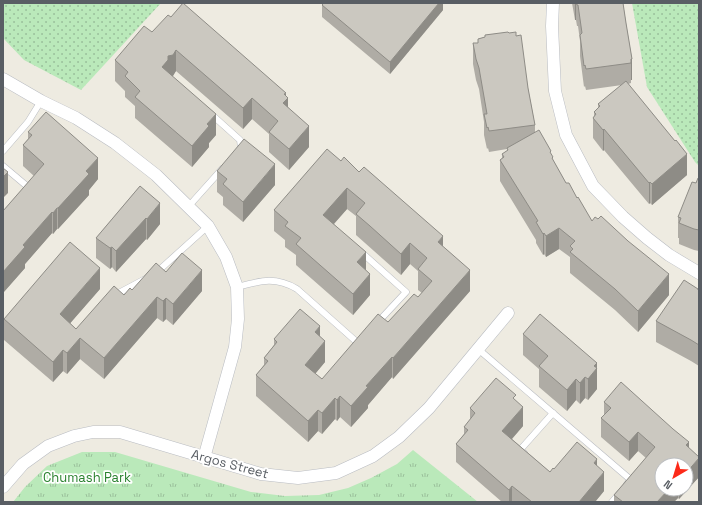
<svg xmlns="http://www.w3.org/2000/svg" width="702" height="505" font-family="'Space Grotesk',sans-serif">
<defs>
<pattern id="grass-dots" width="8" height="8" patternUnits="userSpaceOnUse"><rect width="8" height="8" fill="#bae9ba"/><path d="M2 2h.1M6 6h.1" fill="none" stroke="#9ac09b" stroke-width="1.8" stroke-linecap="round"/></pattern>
<pattern id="park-tufts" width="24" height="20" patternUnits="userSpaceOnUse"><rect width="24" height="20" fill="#bae9ba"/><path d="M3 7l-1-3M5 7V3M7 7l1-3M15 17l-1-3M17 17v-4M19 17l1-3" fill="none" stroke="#9ac09b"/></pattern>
</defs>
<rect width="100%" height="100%" fill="#eeebe1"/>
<g fill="url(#grass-dots)">
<path d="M3,3h158l-80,87 -57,-30 -21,-22z"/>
<path d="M632,3h67v163l-4,-4 -48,-75z"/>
</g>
<path fill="url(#park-tufts)" d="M413,450l65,52h-465l12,-15 22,-21 35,-14h33l136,40 34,4 34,-1 29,-7 23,-10 26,-14z"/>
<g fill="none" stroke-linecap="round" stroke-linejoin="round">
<defs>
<g id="service">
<path d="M211,114l29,26 1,8 -2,3"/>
<path d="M3,151l25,-29 13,-21"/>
<path d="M3,166l25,21 -2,3"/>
<path d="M188,207l34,-38"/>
<path d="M361,252l45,40 -28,30"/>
<path d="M157,272l51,-46"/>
<path d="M237,287c23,-6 38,-11 60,2l62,55"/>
<path d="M115,295l32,-17"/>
<path d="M478,349l153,131 -4,4"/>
<path d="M524,453l-4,-3 33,-37"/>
<path d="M612,502l7,-8"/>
</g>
<g id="minor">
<path d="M553,3l-1,23 3,65 11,44 27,51 30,31 24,21 22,17 30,18"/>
<path d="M3,79l38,22 35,17 39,25 41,32 52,51 18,31 11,30 1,32 -3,28 -31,111"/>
<path d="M3,487l20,-23 25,-18 26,-10 19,-4h27l141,42 37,4 38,-5 37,-17 26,-19 30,-29 79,-95"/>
</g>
</defs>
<use href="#service" stroke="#b9bcc2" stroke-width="7"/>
<use href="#minor" stroke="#b9bcc2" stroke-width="13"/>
<use href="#service" stroke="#fff" stroke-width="6"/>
<use href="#minor" stroke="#fff" stroke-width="12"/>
</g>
<g fill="#afaca5" fill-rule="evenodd">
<path d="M443,3v7l-53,64 -68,-57v-12z"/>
<path d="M572,3h51l3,20 6,36v21h-1v3l-3,1 59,91 -35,30 -2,-2 -1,1 -45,-54 -1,1 -10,-13v-20l1,-2v-4l4,-4v-4l24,-19 -36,5 -1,-4 -1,1 -4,-31v-15l-2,-15h-1l-1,-6h-1z"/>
<path d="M171,17l115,79 2,11 21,40 -20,23 -20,-18v-18l-17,-15 -9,10 -67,-58 -4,5 44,59 -7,8v4l-17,20 -57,-49v-12l-10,-9v-6l-10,-10v-21z"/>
<path d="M509,33l7,3 12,52 7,37v7l16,22 2,6 13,23 11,15 15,23 77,74 -31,37 -23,-22 -45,-37v-16l-11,-8 -13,8 -2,-3 -1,1 -7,-12v-3l-36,-59v-21l2,-2v-4l5,-3v-2l-18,3 -1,-4 -1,1 -3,-14v-13l-5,-33 -3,-9 -3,-16v-21h5v-4l7,-2v-2z"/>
<path d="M28,132l70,47 -9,11v5l-31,34h-1l-4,5 -1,-1 -27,31v4l-22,25v-82l31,-35 -11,-10v-21l5,-6z"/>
<path d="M341,161l18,11 84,75 27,44 -77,88 -1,-2 -24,28v3l-17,19 -11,-10 -3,4 -2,-2 -13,15 -4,-3 -10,11 -52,-46v-21l8,-10v-7l10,-13v-6l46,-3 5,26 -10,12 7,5 66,-57 30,-25 4,-4 -4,-3v-19l-8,-7 -9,11 -45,-40v-19l-9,-7 -13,15 32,46 4,25 -17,20 -57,-50v-10l-11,-8v-7l-11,-9v-21z"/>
<path d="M217,171l58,14 -32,37 -20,-17v-8l-6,-5z"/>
<path d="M699,179v72l-5,-1 -15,-6v-6h-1v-21l18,-34z"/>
<path d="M140,186l20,38 -13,16 -1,-1 -30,33 -4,-5 -2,2 -14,-11v-20z"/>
<path d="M100,289l-30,34 6,6 48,-34 8,-5 70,1 -29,34 -7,-6 -3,3 -6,-4 -53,61 -24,-20 -13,15 -4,-3 -10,11 -49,-42v-21z"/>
<path d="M698,291h1v75l-8,-5 -35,-19v-21z"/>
<path d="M523,334l74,50v5l-9,11 -3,-2 -5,6 -4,-4 -9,11 -28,-24v-18l-16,-14z"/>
<path d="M516,401l7,25 -11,13 38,33 4,-3 43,-3 7,25 -9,11h-93l-46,-40v-18l8,-10v-7l6,-7v-12z"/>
<path d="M604,402l85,47 10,8v20l-20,22 -1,-1 -4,4h-60v-7l32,-37 -8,-7 -9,10 -28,-24v-19l3,-2zM686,465v24h-24z"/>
</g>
<g fill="#8e8c86">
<path d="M439,3h4v7l-53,64v-12z"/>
<rect x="575" y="3" width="1" height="17"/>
<path d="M176,50v21l-3,5 -5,1 -6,-10 6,-11z"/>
<rect x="631" y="59" width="1" height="21"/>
<path d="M286,93v7l2,-2v20l-5,-15 1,-9z"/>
<path d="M252,98v21l-9,10v-21z"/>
<path d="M216,114v21l-7,8v4l-17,20v-21l15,-22z"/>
<path d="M309,126v21l-20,23v-21z"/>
<path d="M604,129v21l-1,1v-21z"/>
<path d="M687,154v21l-35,30v-21z"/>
<path d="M98,158v21l-9,11v5l-31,34v-21l28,-37z"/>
<path d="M275,164v21l-32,37v-20z"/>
<path d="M8,172v21l-5,5v-21z"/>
<path d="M650,182v21l-1,1v-21z"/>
<path d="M347,188v21l-24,27v-21z"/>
<path d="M160,203v21l-13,16v-21z"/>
<path d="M57,208v21l-4,5v-21z"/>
<path d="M52,212v21l-27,31v4l-22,25v-21l20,-27z"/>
<path d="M146,218v21l-30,33v-21z"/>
<path d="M559,228v21l-13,8v-21z"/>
<path d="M544,233v21l-1,1v-21z"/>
<path d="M443,236v21l-5,-15z"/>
<path d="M410,243v21l-9,11v-21z"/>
<path d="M112,247v20l-2,2v-21z"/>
<path d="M366,252v21l-9,-11z"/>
<path d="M100,268v21l-40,46v-21z"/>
<path d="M202,270v21l-29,34v-21z"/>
<path d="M470,270v21l-77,88v-21z"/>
<path d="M370,274v21l-17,20v-21z"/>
<path d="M669,274v21l-31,37v-21z"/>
<path d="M157,297v21l-53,61v-21z"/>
<path d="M166,298v21l-3,3v-21z"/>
<path d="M320,326v21l-5,-15z"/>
<path d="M80,338v21l-13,15v-21z"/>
<path d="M325,341v21l-20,24v-21z"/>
<path d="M63,350v21l-10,11v-20z"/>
<path d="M392,357v20l-24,28v3l-17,19v-21l15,-20z"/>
<path d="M597,363v26l-9,11v-21l6,-13z"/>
<path d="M585,377v21l-5,6v-21z"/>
<path d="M576,379v21l-9,11v-21z"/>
<path d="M340,396v21l-3,4v-21z"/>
<path d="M335,398v21l-13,15v-21z"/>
<path d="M523,407v19l-21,24v-19z"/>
<path d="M318,410v21l-10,11v-21z"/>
<path d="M638,432v19l-9,10v-19z"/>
<path d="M689,442v18l-3,-15z"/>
<path d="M699,458v19l-20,22v-10h7v-16z"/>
<path d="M597,459v19l-3,-15z"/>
<path d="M604,472v19l-9,11h-16z"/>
<path d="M512,486v16h-3v-12z"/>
<path d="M669,489h9v9l-4,4h-17z"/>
</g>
<g fill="#cbc8c0" stroke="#8e8c86">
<path d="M183,3l103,90 -2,1 4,4 -5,5 26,23 -20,23 -20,-17 9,-11 -26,-23 -9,10 -67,-58 -3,5 -5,1v4l-6,7 54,47 -9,10 2,2 -17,20 -57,-49 5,-6 -15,-15 3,-4 -13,-12 29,-34 8,6 16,-17 3,2z"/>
<path d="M324,3h115l-49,59 -68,-57z"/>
<path d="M576,3h47l3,20 6,36h-1v4l-45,6 -1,-4 -1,1 -4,-31 2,-2 -4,-28h-1z"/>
<path d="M508,32l1,1 7,-1v4l5,-1 7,53 7,37 -46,6 -1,-4 -1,1 -3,-14h3l-8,-46 -3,-9 -3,-16h5v-4l7,-2v-2z"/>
<path d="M626,81l40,49 9,11 1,-1 11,14 -35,30 -2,-2 -1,1 -45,-54 -1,1 -10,-12 3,-4 -2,-2 6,-6 -2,-2z"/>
<path d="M46,112l52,46 -12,13 3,3 -31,34h-1l-4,5 -1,-1 -29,33 2,2 -22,25v-61l41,-47 -21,-19 9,-10 -4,-3z"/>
<path d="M539,130l12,21 -1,1 3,5 -1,1 14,25h3l8,15 1,-1 14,24 3,-4 3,2 3,-3 27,25 41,33 -31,37 -23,-22 -45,-37 3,-3 -3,-3 5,-5 -16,-13 -13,8 -2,-3 -1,1 -7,-12 2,-1 -38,-61 4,-3 -2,-3 6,-4 -1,-2z"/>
<path d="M244,139l31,25 -32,38 -20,-18 4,-5 -10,-8z"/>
<path d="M327,149l14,12 3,-4 15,15 5,-5 79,69 -5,6 32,28 -77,88 -1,-1 -26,29 2,1 -17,19 -11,-10 -3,4 -2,-2 -13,15 -4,-3 -10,11 -52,-46 12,-14 -4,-3 13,-16 -3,-3 26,-30 20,17 -5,6 10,9 -20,24 17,14 56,-65 10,8 26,-28 4,3 14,-16 -14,-12 9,-11 -17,-15 -9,11 -31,-28 -14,-12 9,-11 -18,-15 -24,27 43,37 -9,10 13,12 -17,20 -57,-50 5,-6 -16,-12 3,-4 -14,-12z"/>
<path d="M3,168l5,4 -5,5z"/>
<path d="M698,178l1,1v51l-5,-1 -15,-6 2,-5 -3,-1 14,-35 4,1z"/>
<path d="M140,186l20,17 -13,16 -1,-1 -30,33 -4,-4 -2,1 -14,-10z"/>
<path d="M70,242l30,26 -40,46 16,15 38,-43 10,9 6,-7 2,2 24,-27 10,9 16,-19 20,17 -29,34 -7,-6 -3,3 -6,-4 -53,61 -24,-20 -13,15 -4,-3 -10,12 -49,-43z"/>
<path d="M684,280l14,9v1l1,1v54l-8,-5 -35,-19z"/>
<path d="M540,314l57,49 -3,3 3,2 -9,11 -3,-2 -5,6 -4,-4 -9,11 -28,-24 9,-10 -25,-22z"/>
<path d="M496,378l20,17 -3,3 10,9 -21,24 48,41 3,-4 1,1 23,-27 20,17 -3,4 10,9 -25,30h-47l-20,-16 -3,4 -53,-46 12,-14 -4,-3 11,-14 -5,-5z"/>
<path d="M621,382l52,47 16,13 -3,3 13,12v1l-13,15v-8h-24v24h7l-12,13h-34l-9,-7 41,-48 -17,-15 -9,10 -28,-24 10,-10 -7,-6z"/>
</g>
<g text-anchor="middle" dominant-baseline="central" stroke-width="3.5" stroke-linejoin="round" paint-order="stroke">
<g font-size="13" fill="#595e64" stroke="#fff">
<text transform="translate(230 464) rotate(15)">Argos Street</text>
</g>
<g font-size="13" fill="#2a822f" stroke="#fff">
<text x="87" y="477">Chumash Park</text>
</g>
</g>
<rect width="702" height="505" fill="none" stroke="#595e64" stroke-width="8"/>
<g transform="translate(674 477) rotate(218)"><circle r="19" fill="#ffffff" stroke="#bdbfc1"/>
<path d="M0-3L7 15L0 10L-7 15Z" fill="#fc2a19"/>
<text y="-6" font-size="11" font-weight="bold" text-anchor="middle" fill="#595e64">N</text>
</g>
</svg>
